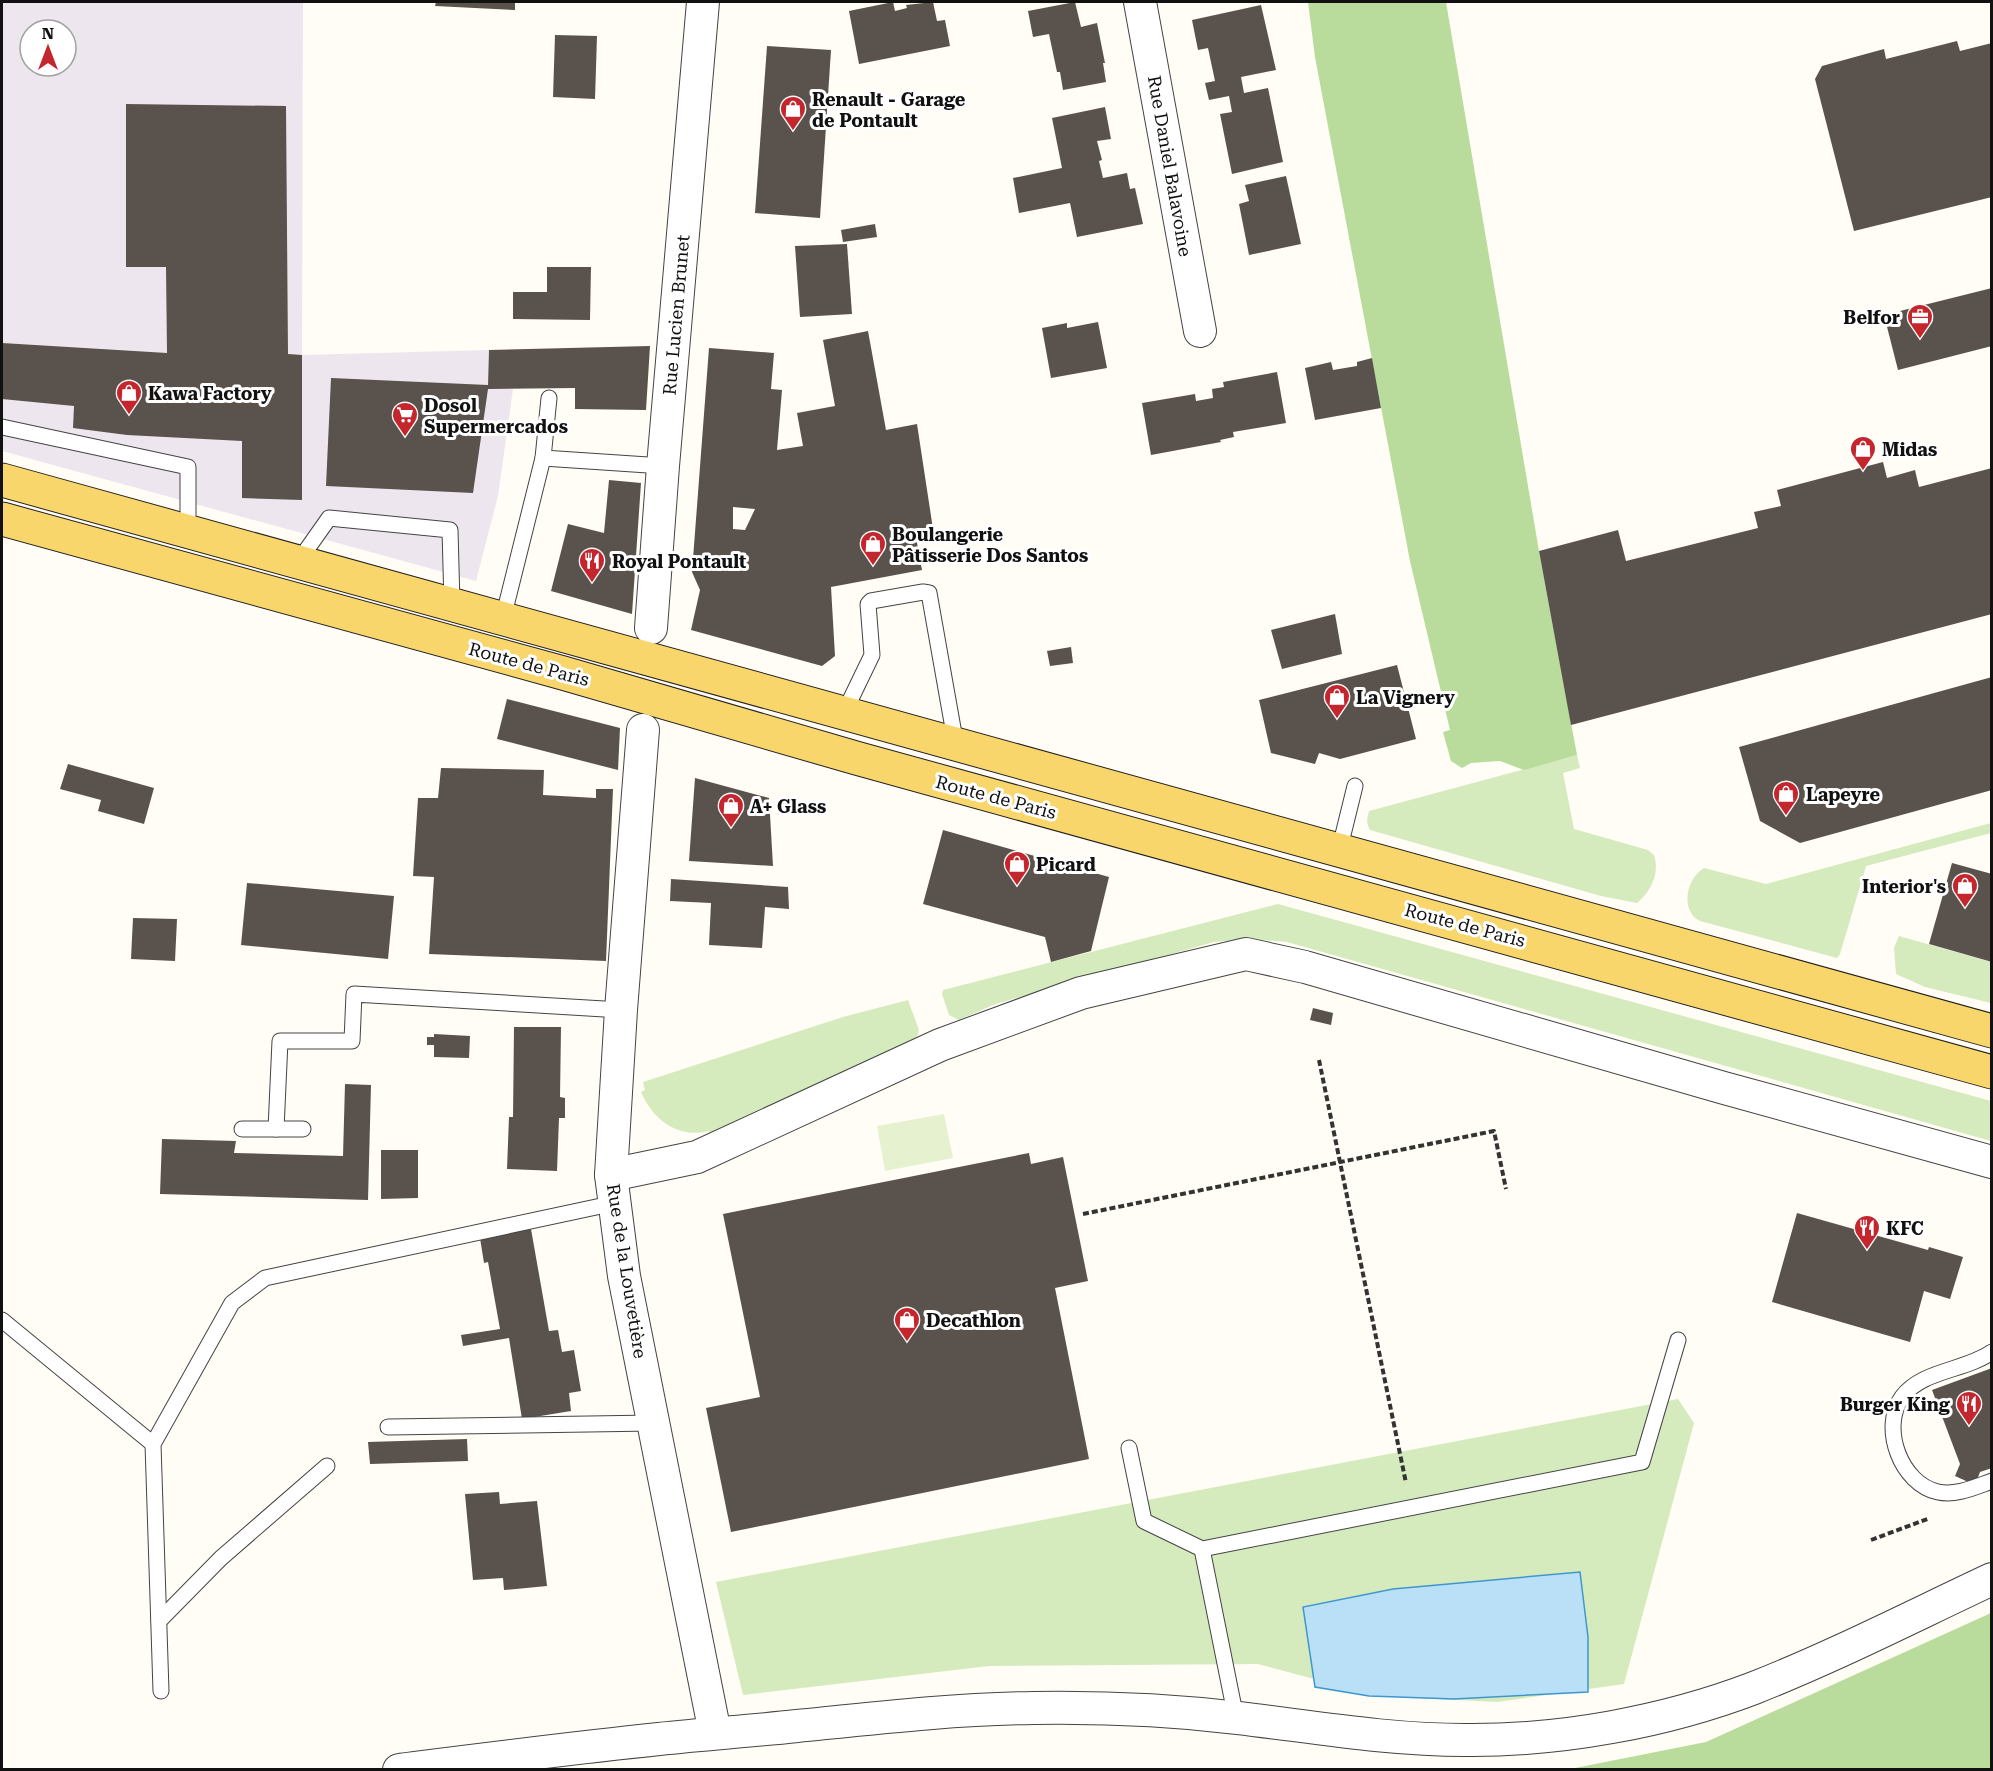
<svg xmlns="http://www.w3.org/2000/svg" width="1993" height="1771" font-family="'Roboto Serif',serif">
<rect width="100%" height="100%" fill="#fffdf5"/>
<path fill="#eee6ef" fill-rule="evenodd" d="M2,2h301l-1,353 187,-5 -1,39h25l-15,107 -22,85 -474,-130zM30,30h36v36h-36z"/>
<g fill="#d5ebbd">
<path d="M1577,755l3,13 -17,5 11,56 74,21 6,5c6,19 -3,36 -17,48l-36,-7 -231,-66c-4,-7 -3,-11 -1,-19z"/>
<path d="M1991,823v10l-125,33 -26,88 -3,4 -137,-37c-21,-11 -13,-43 4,-53l62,16z"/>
<path d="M1278,904l713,197v40l-704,-199 -37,-3 -36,3 -194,55 -27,8 -34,15 -10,-5 -7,-21 1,-4z"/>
<path d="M1899,936l92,26v41l-66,-16 -29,-13 -2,-26z"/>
<path d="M908,1000l11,30 -3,10 -206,95 -1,-4c-31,8 -56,-11 -68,-39l4,-2 -2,-8 200,-65z"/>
<path d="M1678,1399l16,24 -70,261 -127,18 -119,-6 -120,-32 -269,2 -246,29 -27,-113z"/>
</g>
<g fill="#b9dc9c">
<path d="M1308,2h138l93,549 38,204 -53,15 -24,-9 -29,2 -9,5 -11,-7 -8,-29 7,-2 -40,-169 -95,-504z"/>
<path d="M1991,1613v156h-421l136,-27z"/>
</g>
<path fill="#e6f2cf" d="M944,1114l9,44 -68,13 -8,-45z"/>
<path fill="#b9e0f7" stroke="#3f96cf" stroke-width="1.5" d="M1580,1572l8,65v55l-134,7 -85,-3 -54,-9 -12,-80 90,-18z"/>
<g fill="#5a524d" fill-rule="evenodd">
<path d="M436,2h79v8l-80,-4z"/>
<path d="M893,2l2,9 12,-3 -1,-3 27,-3 4,19 8,-1 5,26 -91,18 -10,-53z"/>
<path d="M1075,2l6,25 16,-4 8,40h-2l3,19 -43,8 -3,-18h-3l-8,-38 -16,3 -5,-26z"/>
<path d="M1261,5l15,65 -35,7 3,16 24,-5 15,74 -51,12 -12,-60 12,-2 -3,-16 -20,4 -4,-17 10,-2 -7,-33 -10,2 -6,-30z"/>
<path d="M555,35l42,1 -2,63 -42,-2z"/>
<path d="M1957,41l3,10 32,-8v154l-138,34 -39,-152 7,-13 62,-17 2,10z"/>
<path d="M767,46l64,4 -11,168 -65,-5z"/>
<path d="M126,104l160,2 2,248 14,1v145l-60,-2v-57l-115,-6 -54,-7 1,-22 -72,-7v-56l165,10 -1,-86h-40z"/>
<path d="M1105,107l6,32 -14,2 5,19 -3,1 4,17 24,-5 3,16 5,-1 8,36 -66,13 -7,-34 -51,10 -6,-35 49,-10 -10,-50z"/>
<path d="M1286,176l15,68 -52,11 -10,-51 10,-3 -4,-16z"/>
<path d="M875,224l2,13 -34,5 -2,-12z"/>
<path d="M847,244l5,70 -52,3 -5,-71z"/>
<path d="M547,267h44l-1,53 -77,-1v-27h34z"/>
<path d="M1992,288v58l-94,24 -14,-55z"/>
<path d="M1098,322l9,46 -56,10 -9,-50 25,-5v5z"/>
<path d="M868,331l18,99 31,-6 16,105 -18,3 7,38 -91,17 4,69 -13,10 -131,-36 9,-40 -8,-18 17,-224 65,5 -3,36 11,1 -5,60 26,-4 -6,-33 38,-7 -12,-66zM733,507l22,2 -10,21 -12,-1z"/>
<path d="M650,346l-4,64 -71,-1v-21l-87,1 -15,104 -147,-7 5,-108 157,7 1,-35z"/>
<path d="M1372,358l9,50 -66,12 -10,-52 26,-6 2,8 24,-4v-4z"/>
<path d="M1277,372l9,51 -53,9 1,5 -14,3 1,2 -70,13 -9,-52 53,-9 1,7 17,-3 -1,-9 12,-2 -1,-5z"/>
<path d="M1883,462l4,16 28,-8 4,17 73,-19v146l-421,111 -32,-174 79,-21 8,31 132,-33 -4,-16 27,-6 -4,-16z"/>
<path d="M609,480l32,3 -9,131 -81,-23 17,-67 36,9z"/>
<path d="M1335,614l7,40 -60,15 -11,-39z"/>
<path d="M1071,647l2,16 -23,3 -3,-15z"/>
<path d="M1397,665l19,74 -76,20 -21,-6 -4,11 -44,-11 -12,-53z"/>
<path d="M1992,677v113l-192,53 -40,-22 -21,-74z"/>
<path d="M507,699l113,29 -2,42 -121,-31z"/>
<path d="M68,764l86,24 -10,36 -46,-13 3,-11 -41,-11z"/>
<path d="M441,768l103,2 -1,25 53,3v-9h17l-7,172 -177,-7 5,-77 -21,-1 5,-78h20z"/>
<path d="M695,778l74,20 4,68 -84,-5z"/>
<path d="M943,830l166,47 -18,74 -40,11 -6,-25 -122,-33z"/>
<path d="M1952,863l40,11v88l-63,-18z"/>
<path d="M671,879l117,8 1,22 -24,-2 -3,41 -53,-3 2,-42 -41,-2z"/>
<path d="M247,883l147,13 -6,63 -147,-14z"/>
<path d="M133,918l44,1 -2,42 -44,-2z"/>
<path d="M1313,1008l20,5 -2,12 -21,-5z"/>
<path d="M514,1027h47l-1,70 5,1v20h-6l-2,53 -50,-2 2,-52h4z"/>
<path d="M434,1034l36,2 -1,22 -35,-1v-12h-7v-8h7z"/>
<path d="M345,1084l26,1 -3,115 -208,-6 2,-55 74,2 -2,12 109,3z"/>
<path d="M381,1150h37v48l-37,1z"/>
<path d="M1029,1153l2,11 32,-7 25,124 -33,7 34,171 -358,73 -25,-124 54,-11 -37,-183z"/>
<path d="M1797,1213l131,37 1,-3 34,10 -13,42 -26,-8 -14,51 -138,-40z"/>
<path d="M531,1229l18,102 9,-1 4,22 12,-2 7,41 -12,2 2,18 -49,8 -13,-81 -46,8 -2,-11 39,-6 -12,-67 -4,1 -4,-25z"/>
<path d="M1992,1368v100l-12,4 -5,13 -20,-9 5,-12 -28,-74z"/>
<path d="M467,1439l1,22 -98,3 -2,-22z"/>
<path d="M499,1492l1,12 37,-3 10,85 -43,4 -1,-12 -30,2 -8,-86z"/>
</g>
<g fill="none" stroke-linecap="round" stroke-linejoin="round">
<defs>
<g id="service">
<path d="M2,427l186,40v64"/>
<path d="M543,458l120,8"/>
<path d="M298,562l31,-44 121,12 2,74"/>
<path d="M503,618l40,-160 6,-60"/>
<path d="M844,713l28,-58 -4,-51 3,-3 52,-9 6,1 27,152"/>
<path d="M1339,851l16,-65"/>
<path d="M242,1129h61"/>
<path d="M276,1129l4,-88h72l2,-47 267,16"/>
<path d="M2,1320l151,124"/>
<path d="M1992,1352c-27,19 -70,18 -90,45 -22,31 -1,87 36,95 18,4 37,-5 54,-11"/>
<path d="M388,1427l265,-4"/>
<path d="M1129,1448l15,73 58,28 440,-87 36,-122"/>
<path d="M1202,1549l34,169"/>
<path d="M159,1621l62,-63 106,-92"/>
<path d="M161,1691l-8,-247 79,-141 33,-25 350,-75"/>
</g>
<g id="minor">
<path d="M1140,2l60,329"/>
<path d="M651,628l12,-162 40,-464"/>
<path d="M643,730l-22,280 -10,165 13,101 91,457"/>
<path d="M611,1175l86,-18 243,-112 141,-52 165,-39 59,13 419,121 268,74"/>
<path d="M399,1770c87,-11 173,-22 260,-31 46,-5 92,-8 138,-13 79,-8 157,-17 237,-18 67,-1 137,2 204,10 76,9 151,22 227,22 95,1 200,-18 289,-52 81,-32 159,-72 238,-109"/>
</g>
<g id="primary">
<path d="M2,480l1990,551"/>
<path d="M2,519l561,154 293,85 1136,314"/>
</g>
</defs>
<use href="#service" stroke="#444" stroke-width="17"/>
<use href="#minor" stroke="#444" stroke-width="34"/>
<use href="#primary" stroke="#222" stroke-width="35"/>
<g stroke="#333" stroke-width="4" stroke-dasharray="6 3" stroke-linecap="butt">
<path d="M1319,1060l87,423"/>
<path d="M1083,1214l411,-83 12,58"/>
<path d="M1871,1540l59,-22"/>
</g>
<use href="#service" stroke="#fff" stroke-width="15"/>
<use href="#minor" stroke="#fff" stroke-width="32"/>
<use href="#primary" stroke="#f9d66b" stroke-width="33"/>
</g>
<defs>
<symbol id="shop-pin" viewBox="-11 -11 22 30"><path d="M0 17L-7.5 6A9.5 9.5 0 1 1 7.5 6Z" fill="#c4262e" stroke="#fff"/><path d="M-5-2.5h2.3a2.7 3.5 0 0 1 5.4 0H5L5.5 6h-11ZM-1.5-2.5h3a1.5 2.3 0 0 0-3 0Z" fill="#fff"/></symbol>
<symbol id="office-pin" viewBox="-11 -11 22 30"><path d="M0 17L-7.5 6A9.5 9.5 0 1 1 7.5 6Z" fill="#c4262e" stroke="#fff"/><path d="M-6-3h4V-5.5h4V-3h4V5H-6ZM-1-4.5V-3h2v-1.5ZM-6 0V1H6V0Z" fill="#fff"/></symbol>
<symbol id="supermarket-pin" viewBox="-11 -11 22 30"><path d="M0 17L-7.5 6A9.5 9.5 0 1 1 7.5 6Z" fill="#c4262e" stroke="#fff"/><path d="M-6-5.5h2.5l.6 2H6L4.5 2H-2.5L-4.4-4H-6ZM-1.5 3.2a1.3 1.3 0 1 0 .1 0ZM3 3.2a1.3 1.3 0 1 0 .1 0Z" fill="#fff"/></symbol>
<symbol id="restaurant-pin" viewBox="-11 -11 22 30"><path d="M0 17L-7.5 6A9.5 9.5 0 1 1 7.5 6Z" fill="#c4262e" stroke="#fff"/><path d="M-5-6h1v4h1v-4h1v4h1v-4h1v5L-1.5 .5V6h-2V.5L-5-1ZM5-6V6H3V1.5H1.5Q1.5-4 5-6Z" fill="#fff"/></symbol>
</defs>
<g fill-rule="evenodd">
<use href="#shop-pin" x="778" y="94" width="30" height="40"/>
<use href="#office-pin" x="1905" y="302" width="30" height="40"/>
<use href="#shop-pin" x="114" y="378" width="30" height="40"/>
<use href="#supermarket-pin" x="390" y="400" width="30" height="40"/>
<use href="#shop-pin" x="1848" y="434" width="30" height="40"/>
<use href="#shop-pin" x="858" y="529" width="30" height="40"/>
<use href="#restaurant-pin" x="577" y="546" width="30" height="40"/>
<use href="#shop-pin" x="1322" y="682" width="30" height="40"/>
<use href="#shop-pin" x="1771" y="779" width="30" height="40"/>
<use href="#shop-pin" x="716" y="791" width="30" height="40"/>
<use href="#shop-pin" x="1002" y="849" width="30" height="40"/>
<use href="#shop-pin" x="1950" y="871" width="30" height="40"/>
<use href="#restaurant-pin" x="1852" y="1213" width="30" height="40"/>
<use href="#shop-pin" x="892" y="1305" width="30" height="40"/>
<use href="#restaurant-pin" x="1954" y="1389" width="30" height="40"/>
</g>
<g text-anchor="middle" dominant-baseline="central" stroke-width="6" stroke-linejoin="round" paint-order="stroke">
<g font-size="18" font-weight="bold" fill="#111" stroke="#fff" text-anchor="start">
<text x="812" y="99">Renault - Garage<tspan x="812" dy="21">de Pontault</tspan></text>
<text x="1900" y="317" text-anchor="end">Belfor</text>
<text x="148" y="393">Kawa Factory</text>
<text x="424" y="405">Dosol<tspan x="424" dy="21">Supermercados</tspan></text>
<text x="1882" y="449">Midas</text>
<text x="892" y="534">Boulangerie<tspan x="892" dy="21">Pâtisserie Dos Santos</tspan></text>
<text x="612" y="561">Royal Pontault</text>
<text x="1356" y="697">La Vignery</text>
<text x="1806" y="794">Lapeyre</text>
<text x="750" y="806">A+ Glass</text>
<text x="1036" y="864">Picard</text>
<text x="1946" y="886" text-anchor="end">Interior's</text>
<text x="1886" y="1228">KFC</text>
<text x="926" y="1320">Decathlon</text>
<text x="1950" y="1404" text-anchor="end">Burger King</text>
</g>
<g font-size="18" fill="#111" stroke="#fff">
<text transform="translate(1170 166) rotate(80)">Rue Daniel Balavoine</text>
<text transform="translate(676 315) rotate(-85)">Rue Lucien Brunet</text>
<text transform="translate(529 664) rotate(15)">Route de Paris</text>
<text transform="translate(996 797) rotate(15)">Route de Paris</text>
<text transform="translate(1465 925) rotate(15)">Route de Paris</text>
<text transform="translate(627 1271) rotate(81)">Rue de la Louvetière</text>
</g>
</g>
<rect width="1993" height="1771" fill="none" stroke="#111111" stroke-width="6"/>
<g transform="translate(48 48)"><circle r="28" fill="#ffffff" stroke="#a0a0a0" stroke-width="1.5"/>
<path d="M0-4.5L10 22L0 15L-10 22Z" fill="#c4262e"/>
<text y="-9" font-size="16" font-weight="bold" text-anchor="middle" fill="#111111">N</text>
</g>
</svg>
